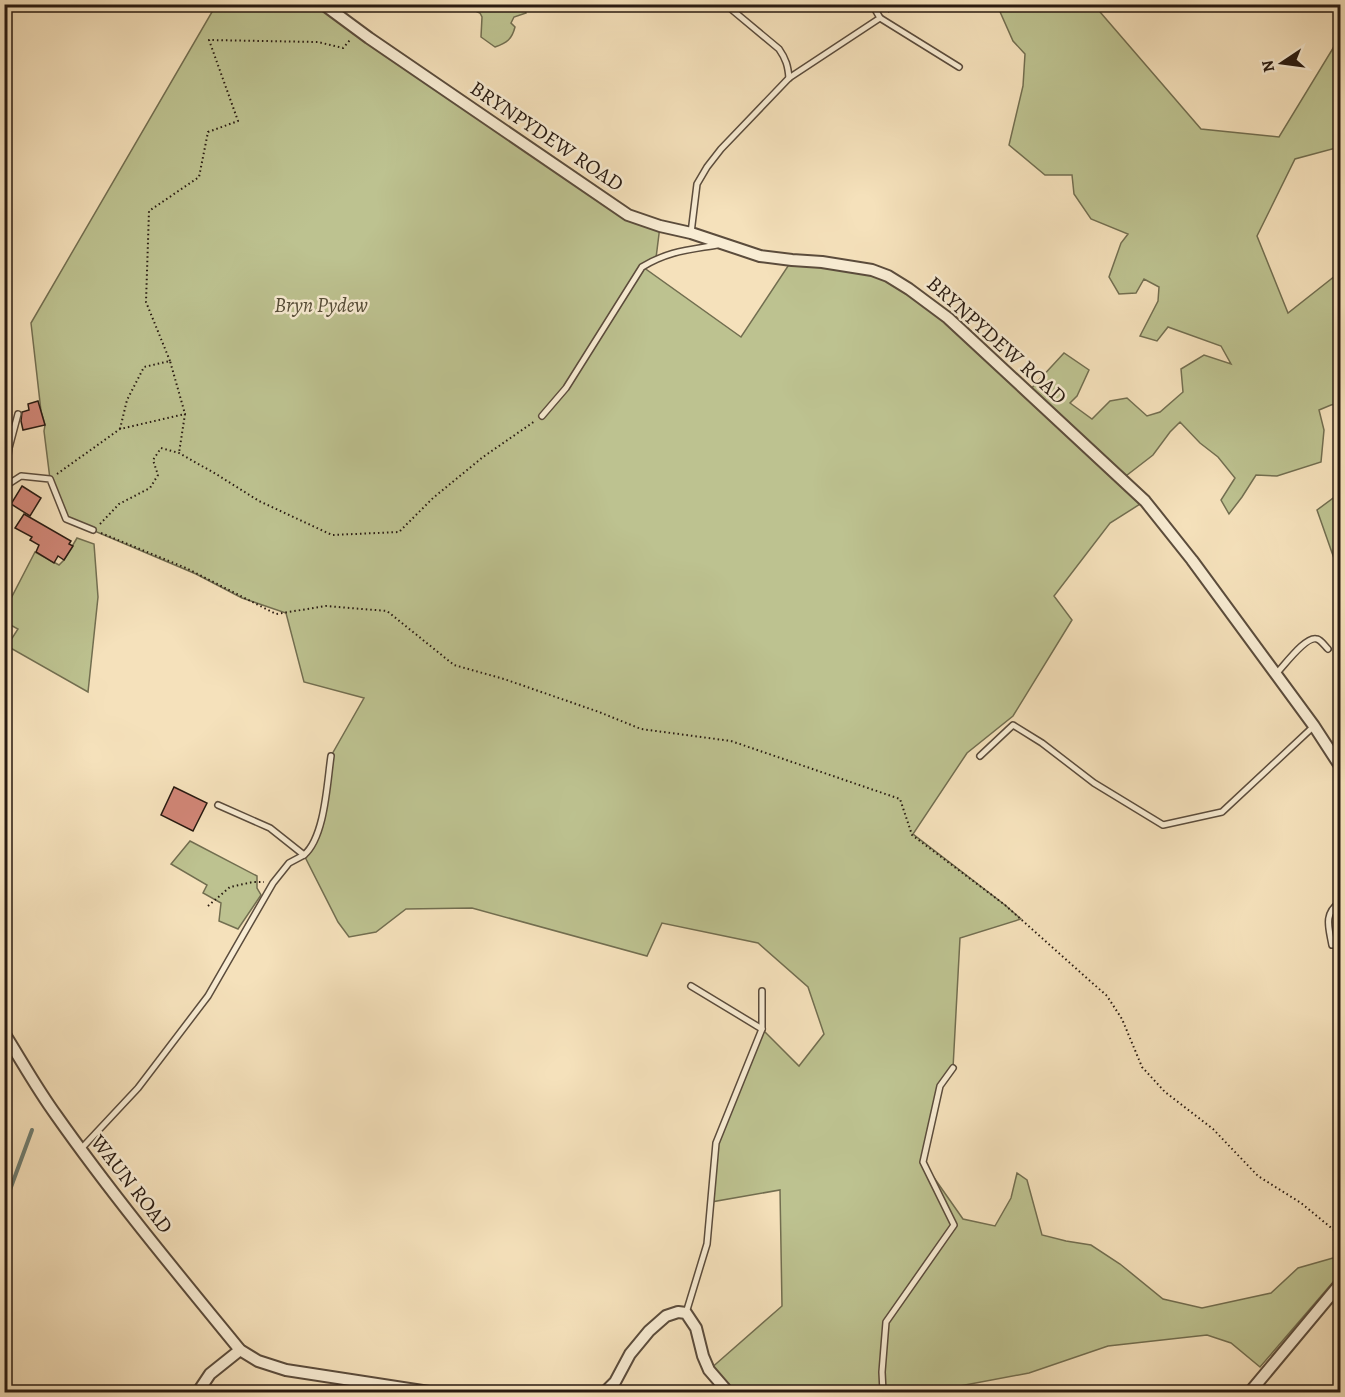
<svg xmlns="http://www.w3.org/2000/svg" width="1345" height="1397" font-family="Alegreya,serif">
<rect width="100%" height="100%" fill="#f5e1bb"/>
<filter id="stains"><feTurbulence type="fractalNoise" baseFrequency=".00333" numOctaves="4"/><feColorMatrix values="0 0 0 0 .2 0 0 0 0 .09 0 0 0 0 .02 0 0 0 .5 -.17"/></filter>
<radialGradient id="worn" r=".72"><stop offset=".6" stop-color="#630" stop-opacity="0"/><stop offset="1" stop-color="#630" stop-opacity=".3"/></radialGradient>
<g fill="#bdc290" stroke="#726e50" stroke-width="1.5">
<path d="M216,5h107l305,210 32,11 -4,32 -13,9 98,70 51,-77 80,10 37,19 119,103 36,-39 25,17 -12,26 -7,7 22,16 18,-18 17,-3 20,18 13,-4 23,-20 -2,-23 23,-14 27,9 -10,-18 -53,-19 -11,14 -17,-5 18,-35 1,-14 -15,-8 -8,14 -17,1 -10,-17 12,-34 7,-9 -37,-15 -17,-25 -2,-19h-27l-36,-30 14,-59 2,-32 -12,-13 -16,-36h97l107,124 78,8 59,-97 2,1v61l-3,12 -1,34 -41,11 -38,77 31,77 52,-41v131l-9,2 -12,5 5,20 -3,32 -44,14 -21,-1 -14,22 -13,17 -8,-14 14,-22 -17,-21 -18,-14 -20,-21 -10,10 -17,23 -31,24 23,22 -35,22 -56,73 18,24 -59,96 -46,37 -54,81 92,71 16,14 -61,19 -7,130 -13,18 -17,76 40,57 32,7 16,-28 6,-25 10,7 15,55 24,6 25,4 29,19 43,35 39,9 69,-15 27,-25 42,-12v18l-80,93 -29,-24 -24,-8 -99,11 -79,27 -101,19h-200l-19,-22 73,-64 -2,-116 -69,12 5,-59 46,-114 37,37 25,-32 -16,-47 -50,-44 -96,-20 -15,33 -175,-48 -66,1 -30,23 -27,5 -11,-15 -34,-67 10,-14 10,-32 7,-53 33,-58 -60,-16 -18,-69 -44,-15 -46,-24 -130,-55 -16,-40 -6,-48 1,-6 -4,-14 -10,-88z"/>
<path d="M460,5h64l2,8 -12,4 -3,6 4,4c-3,12 -8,16 -20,20l-14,-10 1,-20 -2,-4 -7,-3 -9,-1z"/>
<path d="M1340,493v75l-3,-1 -20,-57z"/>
<path d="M77,538l17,6 4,53 -10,95 -81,-46 11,-17 -13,-7 -1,-17 3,1 28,-54 24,13 5,-5z"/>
<path d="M190,841l67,35v12l4,7 -23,34 -19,-8 2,-18 -18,-10 4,-8 -36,-21z"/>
</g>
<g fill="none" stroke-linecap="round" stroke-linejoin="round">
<path stroke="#6e7c70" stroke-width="4" d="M4,1206l28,-76"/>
</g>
<g fill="#d18677" stroke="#281a11" stroke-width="1.5">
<path d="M38,401l7,24 -22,5 -2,-9 1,-9 7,-2 -1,-6z"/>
<path d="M22,486l19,12 -11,18 -19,-12z"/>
<path d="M24,514l47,27 -2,3 4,2 -9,14 -6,-4 -4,7 -18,-11 3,-7 -9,-5 2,-3 -17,-9z"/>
<path d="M174,787l33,16 -14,28 -32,-16z"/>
</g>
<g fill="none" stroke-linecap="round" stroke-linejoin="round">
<defs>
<g id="service">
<path d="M725,4l54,45c7,10 9,17 10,29"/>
<path d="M880,18l79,49"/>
<path d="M691,233l6,-49 10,-17 14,-18 68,-71 91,-60 -8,-14"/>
<path d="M542,416l24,-28 76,-121c26,-16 46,-17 75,-22"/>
<path d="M4,485l5,-37 9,-34"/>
<path d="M4,487l17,-11 29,3 16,40 27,11"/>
<path d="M1276,674c8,-8 30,-39 41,-35 4,1 8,7 11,10"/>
<path d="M980,756l33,-31 29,18 52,40 69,42 59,-13 92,-86"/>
<path d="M304,855c21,-18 23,-72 27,-99"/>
<path d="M1332,945c-3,-17 -9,-31 8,-43"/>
<path d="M691,986l71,43"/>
<path d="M80,1150l58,-62 70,-92 65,-113 16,-20 15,-8 -34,-27 -52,-23"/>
<path d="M686,1313l21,-69 9,-101 46,-114v-38"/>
<path d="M883,1392l-1,-20 4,-50 68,-97 -31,-63 17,-76 13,-18"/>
</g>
<g id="minor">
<path d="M323,4l46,34 259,177 32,11 31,7 69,23 32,4 30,2 50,8 16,6 21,13 39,29 197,183 47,59 122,166 26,40"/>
<path d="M4,1033c17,27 33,56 52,82 57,81 121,158 184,235l18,11 28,9 143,22"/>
<path d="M198,1392l12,-18 30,-24"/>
<path d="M605,1392l10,-10 15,-28 19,-23 17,-15 12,-4 8,1 10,15 7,28 6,14 19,22"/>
<path d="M1250,1392l90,-108"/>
</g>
</defs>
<use href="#service" stroke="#5b4c3c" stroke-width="8"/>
<use href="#minor" stroke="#5b4c3c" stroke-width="14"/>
<g stroke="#281a11" stroke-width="2" stroke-dasharray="1.5 3" stroke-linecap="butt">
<path d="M888,12l9,-8"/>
<path d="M170,361l-24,-59 3,-91 50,-34 9,-45 30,-11 -29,-81 109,2 25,6 7,-8"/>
<path d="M120,429l7,-29 17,-33 26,-6 15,53"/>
<path d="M57,474l63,-45 65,-15 -6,39"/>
<path d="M100,524l19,-20 31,-16 8,-13 -5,-15 8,-12 18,5 37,21 43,27 73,34 67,-3 34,-34 50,-41 52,-36"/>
<path d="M101,533l85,35 90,46 50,-8 61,5 67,54 50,14 95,33 42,17 90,12 169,58 12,36 93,70 102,91 15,23 20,48 23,25 48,37 45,47 43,27 39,32"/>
<path d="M208,906l22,-19 23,-5h11"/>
</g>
<use href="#service" stroke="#f8ecd3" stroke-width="5"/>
<use href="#minor" stroke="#f8ecd3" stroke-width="10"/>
</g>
<g text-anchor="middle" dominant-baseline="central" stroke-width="5" stroke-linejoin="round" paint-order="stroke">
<g font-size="21" fill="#281a11" stroke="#f8ecd3">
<text transform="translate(547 136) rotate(34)">BRYNPYDEW ROAD</text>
<text transform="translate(997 340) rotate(42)">BRYNPYDEW ROAD</text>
<text transform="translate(132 1184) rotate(52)">WAUN ROAD</text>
</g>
<g font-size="21" font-style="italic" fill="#554c37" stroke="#f8ecd3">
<text x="321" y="305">Bryn Pydew</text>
</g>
</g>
<rect width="1345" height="1397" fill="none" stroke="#f5e1bb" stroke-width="24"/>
<rect x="6" y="6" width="1333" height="1385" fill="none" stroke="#281a11" stroke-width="3"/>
<rect x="12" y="12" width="1321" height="1373" fill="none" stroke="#281a11" stroke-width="1.5"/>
<g transform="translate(1282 63) rotate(257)" stroke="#f8ecd3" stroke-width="4.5" paint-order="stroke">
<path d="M0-4.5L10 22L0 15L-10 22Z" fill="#281a11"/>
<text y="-9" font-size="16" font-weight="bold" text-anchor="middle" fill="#281a11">N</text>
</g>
<rect width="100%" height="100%" filter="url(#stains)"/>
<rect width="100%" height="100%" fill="url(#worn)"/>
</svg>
